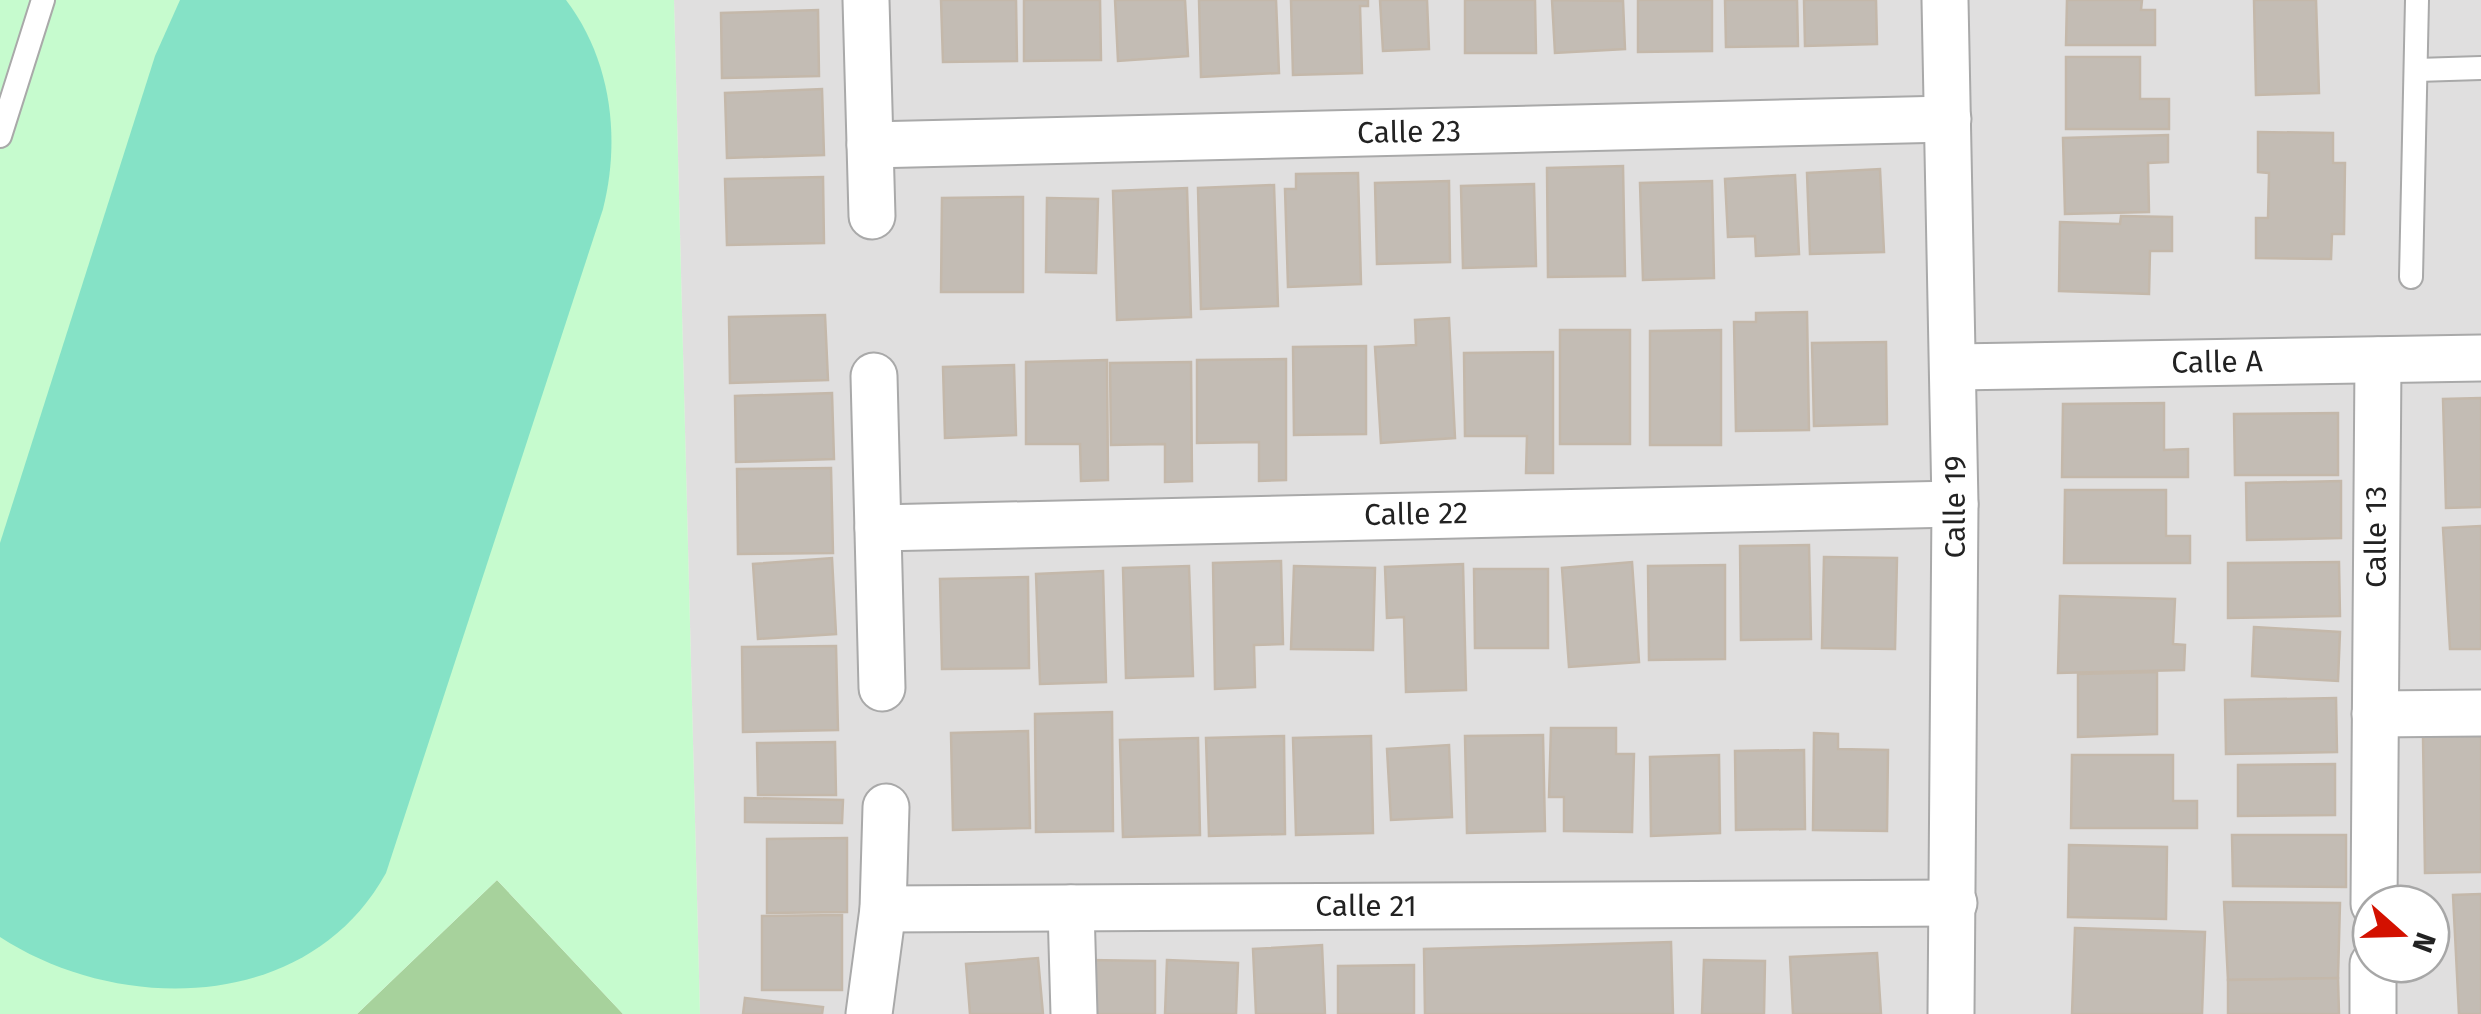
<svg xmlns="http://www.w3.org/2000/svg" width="2481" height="1014" font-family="'Fira Sans',sans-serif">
<rect width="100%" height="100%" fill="#f2efe8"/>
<path fill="#e0dfdf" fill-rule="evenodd" d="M674,0h1807v1014h-1781zM2371,904h60v60h-60z"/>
<path fill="#a7d29c" d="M497,880l126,134h-266z"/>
<path fill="#c6fbce" d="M0,0h674l26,1014h-77l-126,-134 -140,134h-357z"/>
<path fill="#85e2c6" d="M180,0h386c45,59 55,138 37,209l-217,664c-78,141 -268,141 -386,64v-394l155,-487z"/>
<g fill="#c3bcb4" stroke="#c4b8aa" stroke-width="2.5">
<path d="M941,0h75l1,61 -74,1z"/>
<path d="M1024,0h76l1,60 -77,1z"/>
<path d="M1115,0h70l3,56 -70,5z"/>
<path d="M1199,0h77l3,73 -78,4z"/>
<path d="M1291,0h77v6h-8l2,67 -69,2z"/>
<path d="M1380,0h47l2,49 -46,2z"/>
<path d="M1465,0h70l1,53h-71z"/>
<path d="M1552,0l71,1 2,48 -70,4z"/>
<path d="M1638,0h74v51l-74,1z"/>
<path d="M1725,0h72l1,46 -72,1z"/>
<path d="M1804,0h72l1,44 -72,2z"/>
<path d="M2067,0h75l-1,10h14v35h-89z"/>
<path d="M2254,0h62l3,93 -63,2z"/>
<path d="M818,10l1,66 -97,2 -1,-65z"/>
<path d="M2066,57h74v42h29v30h-103z"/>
<path d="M822,89l2,66 -97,3 -2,-65z"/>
<path d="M2258,132l75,1v30h12l-1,71h-12l-1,25 -75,-1v-40h12l1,-45 -11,-1z"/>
<path d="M2168,135v27l-20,1 1,49 -84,2 -2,-76z"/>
<path d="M1623,166l2,110 -77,1 -1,-109z"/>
<path d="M1880,169l4,83 -74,2 -3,-81z"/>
<path d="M1358,173l3,111 -73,3 -3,-98h11v-15z"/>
<path d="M1795,175l4,79 -43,2 -1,-20 -27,1 -3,-58z"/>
<path d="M823,177l1,66 -97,2 -2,-66z"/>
<path d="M1449,181l1,81 -73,2 -2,-81z"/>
<path d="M1712,181l2,97 -71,2 -3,-97z"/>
<path d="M1534,184l2,82 -73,2 -2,-82z"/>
<path d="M1274,185l4,121 -77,3 -3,-121z"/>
<path d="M1187,188l4,129 -74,3 -4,-129z"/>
<path d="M1023,197v95h-82l1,-94z"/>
<path d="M1047,198l51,1 -2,74 -50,-1z"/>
<path d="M2121,216l51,1v34h-22l-1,43 -90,-3 1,-69 60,2z"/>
<path d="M1807,312l2,118 -73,1 -2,-109h22v-9z"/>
<path d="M825,315l3,65 -98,3 -1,-66z"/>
<path d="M1449,318l6,120 -74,5 -6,-96 41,-2 -1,-25z"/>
<rect x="1560" y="330" width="70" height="114"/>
<path d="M1721,330v115h-71v-114z"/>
<path d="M1886,342l1,82 -73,2 -2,-83z"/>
<path d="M1366,346v88l-72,1 -1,-88z"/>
<path d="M1553,352v121h-27l1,-37h-62l-1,-83z"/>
<path d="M1286,359v121l-27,1v-39l-62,1v-83z"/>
<path d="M1107,360l1,120 -27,1 -1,-37h-54v-82z"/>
<path d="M1191,362l1,119 -27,1v-38l-54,1 -1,-82z"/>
<path d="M1014,365l2,70 -71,3 -2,-71z"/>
<path d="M832,393l2,66 -98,3 -1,-66z"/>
<path d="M2481,398v109l-35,1 -3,-109z"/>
<path d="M2164,403v47l24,-1v28h-126l1,-73z"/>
<path d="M2338,413v62h-103l-1,-61z"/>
<path d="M831,468l2,85 -95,1 -1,-85z"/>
<path d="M2341,481v57l-94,2 -1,-57z"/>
<path d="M2065,490h101v46h24v27h-126z"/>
<path d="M2481,526v123h-31l-7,-121z"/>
<path d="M1809,545l2,94 -70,1 -1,-94z"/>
<path d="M1824,557l73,1 -2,91 -73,-1z"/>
<path d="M832,558l4,76 -78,5 -5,-75z"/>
<path d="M1281,561l2,83 -29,1 1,42 -40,2 -2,-126z"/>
<path d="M1632,562l7,100 -70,5 -7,-99z"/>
<path d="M2339,562l1,54 -112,2v-55z"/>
<path d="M1463,564l3,126 -60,2 -2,-75 -17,1 -2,-51z"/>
<path d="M1725,565v94l-76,1 -1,-94z"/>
<path d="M1189,566l4,110 -67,2 -3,-110z"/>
<path d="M1294,566l81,2 -2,82 -82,-1z"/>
<path d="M1474,569h74v79h-73z"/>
<path d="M1103,571l3,111 -66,2 -4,-110z"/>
<path d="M1028,577l1,91 -87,1 -2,-90z"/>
<path d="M2060,596l115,3 -2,45 12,1 -1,25 -126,3z"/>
<path d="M2254,627l86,5 -2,49 -86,-5z"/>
<path d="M836,646l2,84 -95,2 -1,-85z"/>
<path d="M2157,672v62l-79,3v-63z"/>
<path d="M2336,698l1,54 -111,2 -1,-54z"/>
<path d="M1112,712l1,119 -77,1 -1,-118z"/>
<path d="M1551,728h65v26h18l-2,78 -68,-1v-34h-15z"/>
<path d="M1028,731l2,97 -77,2 -2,-97z"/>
<path d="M1814,733l24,1v15l50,1 -1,81 -74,-1z"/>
<path d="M1543,735l2,96 -78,2 -2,-97z"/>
<path d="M1284,736l1,98 -76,2 -3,-98z"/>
<path d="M1371,736l2,97 -77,2 -3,-97z"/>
<path d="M2481,736v136l-56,1 -2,-136z"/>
<path d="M1198,738l2,97 -77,2 -3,-97z"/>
<path d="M835,742l1,53h-78l-1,-52z"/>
<path d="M1449,745l3,72 -61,3 -4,-71z"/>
<path d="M1804,750l1,79 -69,1 -1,-79z"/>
<path d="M1719,755l1,78 -69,3 -1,-79z"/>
<path d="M2072,755h101v46h24v27h-126z"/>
<path d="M2335,764v51l-97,1v-51z"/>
<path d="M745,798l98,2 -1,23 -97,-1z"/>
<path d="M2232,835h114v52l-113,-1z"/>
<path d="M847,838v74l-80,1v-74z"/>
<path d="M2069,845l98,2 -1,72 -98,-2z"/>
<path d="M2481,894v120h-22l-6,-119z"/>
<path d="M2224,902l116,1 -2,75 -110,2z"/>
<path d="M842,915v75h-80v-74z"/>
<path d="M2075,928l130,4 -3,82h-130z"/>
<path d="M1671,942l2,72h-248l-1,-65z"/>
<path d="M1322,945l3,69h-69l-3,-65z"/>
<path d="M1877,953l4,61h-88l-3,-57z"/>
<path d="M1038,958l5,56h-73l-4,-50z"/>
<path d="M1088,960l67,1v53h-67z"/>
<path d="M1167,960l71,3 -2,51h-71z"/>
<path d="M1704,960l61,1 -1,53h-62z"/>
<path d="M1414,965v49h-76v-48z"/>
<path d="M2338,978l1,36h-111v-34z"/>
<path d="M745,998l78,9 -1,7h-79z"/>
</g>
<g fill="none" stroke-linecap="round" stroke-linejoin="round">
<defs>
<g id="service">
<path d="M2417,70l64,-2"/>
<path d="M0,136l43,-136"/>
<path d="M2411,277l6,-277"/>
</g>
<g id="minor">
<path d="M866,0l6,216"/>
<path d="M1945,0l10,504 -4,510"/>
<path d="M870,145l1078,-26"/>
<path d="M1954,367l527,-9"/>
<path d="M874,376l8,312"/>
<path d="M878,528l1077,-24"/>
<path d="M2375,714l106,-1"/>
<path d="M2374,904l4,-544"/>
<path d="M1071,908l3,106"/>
<path d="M883,909l1071,-6"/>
<path d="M869,1014l14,-105 3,-102"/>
<path d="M2373,1014v-50"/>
</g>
</defs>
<use href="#service" stroke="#a9a9a9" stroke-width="26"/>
<use href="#minor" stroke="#a9a9a9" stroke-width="49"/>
<use href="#service" stroke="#fff" stroke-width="22"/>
<use href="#minor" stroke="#fff" stroke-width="45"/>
</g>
<g text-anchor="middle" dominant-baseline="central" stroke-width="8" stroke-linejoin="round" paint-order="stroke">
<g font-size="30" fill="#222" stroke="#fff">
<text transform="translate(1409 132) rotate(-1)">Calle 23</text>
<text transform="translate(2217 362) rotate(-1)">Calle A</text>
<text transform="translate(1955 507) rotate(-90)">Calle 19</text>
<text transform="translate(1416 514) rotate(-1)">Calle 22</text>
<text transform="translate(2376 537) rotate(-90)">Calle 13</text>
<text x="1366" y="906">Calle 21</text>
</g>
</g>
<g transform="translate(2401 934) rotate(110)"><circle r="48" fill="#ffffff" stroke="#a7a7a7" stroke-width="2.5"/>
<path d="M0-8L18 38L0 25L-18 38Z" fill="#d31100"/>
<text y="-15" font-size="28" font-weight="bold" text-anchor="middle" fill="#222222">N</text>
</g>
</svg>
